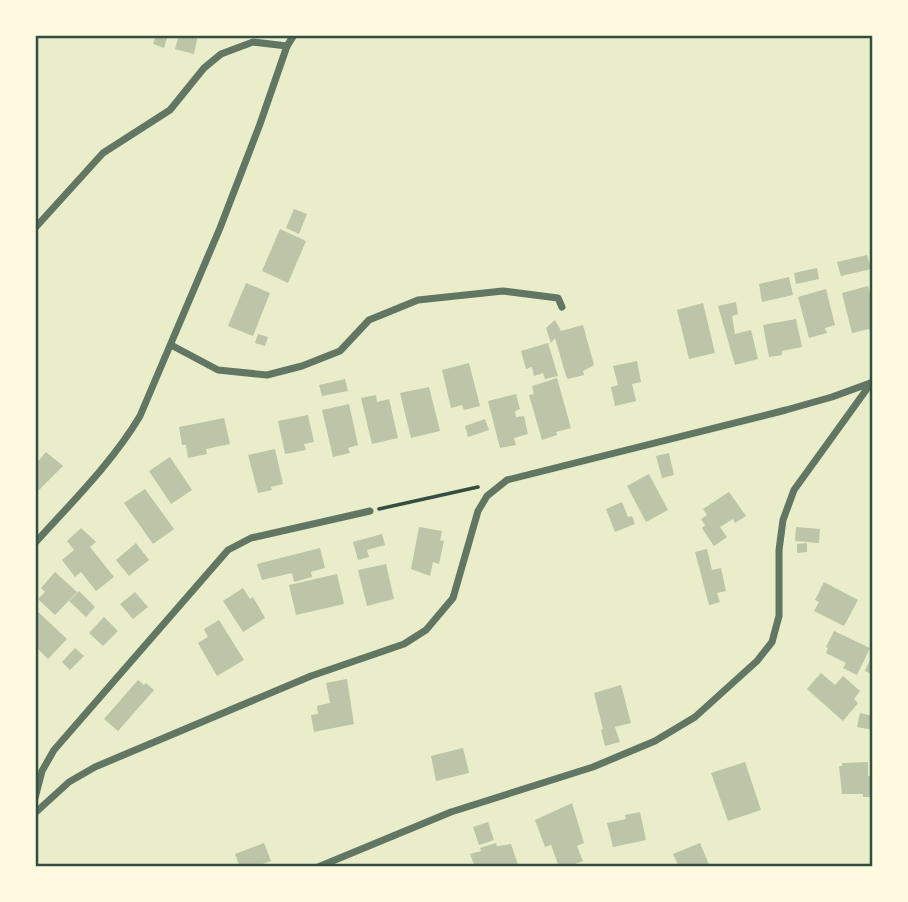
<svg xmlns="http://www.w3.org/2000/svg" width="908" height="902" font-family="Commissioner,sans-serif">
<rect width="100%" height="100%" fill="#e9edc9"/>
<g fill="#bcc5a7">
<path d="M156,35h12l-4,13 -11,-4z"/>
<path d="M179,35h19l-4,19 -19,-5z"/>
<path d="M294,209l13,5 -8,20 -13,-6z"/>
<path d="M280,229l26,12 -18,42 -26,-12z"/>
<path d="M867,255l4,14 -30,7 -4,-14z"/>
<path d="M817,268l2,11 -23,5 -2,-11z"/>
<path d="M789,277l4,18 -31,7 -3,-18z"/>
<path d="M246,283l24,10 -17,43 -25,-10z"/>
<path d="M868,286l5,20v25l-3,1 -1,-3 -17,4 -10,-40z"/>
<path d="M826,289l9,36 -10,3 2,5 -18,5 -11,-41z"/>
<path d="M736,302l2,12 -6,2 3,18 16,-4 7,29 -23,6 -17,-59z"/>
<path d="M703,303l12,50 -26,6 -12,-49z"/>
<path d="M796,319l6,28 -20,4v4l-13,2 -6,-32z"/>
<path d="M555,320l6,11 22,-6 11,40 -11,6 1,4 -16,4 -2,-3 -11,-38 -4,5 -5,-15z"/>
<path d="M258,334l10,3 -3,9 -10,-3z"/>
<path d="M548,343l10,33 -13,3 -2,-6 -9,3 -2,-9 -6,2 -5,-18z"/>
<path d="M637,361l4,21 -9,2 4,17 -21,5 -4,-19 7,-2 -5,-19z"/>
<path d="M469,363l11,43 -16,4 -2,-5 -11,3 -9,-38z"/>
<path d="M557,378l14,50 -15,4 1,3 -15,5 -13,-45 5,-1 -2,-8z"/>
<path d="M345,379l3,12 -26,5 -3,-11z"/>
<path d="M429,387l11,44 -29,7 -11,-45z"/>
<path d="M516,394l4,15 -5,2 1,6 8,-1 4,18 -14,4 2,7 -16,3 -12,-47z"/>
<path d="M376,395l1,7 12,-3 9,39 -26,6 -11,-46z"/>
<path d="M349,404l9,41 -10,3 2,5 -17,4 -11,-47z"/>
<path d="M308,415l6,27 -10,2 2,6 -21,4 -7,-33z"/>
<path d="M224,418l6,26 -24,5 1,5 -19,4 -2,-13h-4l-3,-18z"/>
<path d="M485,419l4,11 -21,7 -3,-11z"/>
<path d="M275,449l8,35 -12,3 1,3 -14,3 -10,-38z"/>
<path d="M46,452l17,14 -28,28v-29z"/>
<path d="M669,453l5,22 -12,3 -6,-22z"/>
<path d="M170,457l22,33 -21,14 -22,-33z"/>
<path d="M649,474l19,36 -22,12 -19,-36z"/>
<path d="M145,489l29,40 -21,15 -29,-41z"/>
<path d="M729,492l17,24 -11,7 -2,-4 -13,8 7,10 -13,9 -12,-18 3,-3 -4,-6 6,-4 -4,-6z"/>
<path d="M622,502l6,15 4,-1 3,8 -20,8 -9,-23z"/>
<path d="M419,527l23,4 -2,9 4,1 -5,23 -6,-2 -3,14 -19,-7z"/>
<path d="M796,527l24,2 -1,14 -24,-2z"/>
<path d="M81,528l15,14 -6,5 24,30 -18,14 -15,-19 -6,5 -13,-17 12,-10 -7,-9z"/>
<path d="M382,534l3,11 -18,5 2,7 -11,3 -5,-18z"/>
<path d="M136,543l13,17 -20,16 -13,-16z"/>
<path d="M807,543v9l-10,1v-9z"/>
<path d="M320,548l5,20 -14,4 1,5 -18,5 -2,-9 -30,7 -5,-16z"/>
<path d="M707,549l5,21 9,-2 5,23 -9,2 3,9 -11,3 -14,-53z"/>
<path d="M386,564l8,35 -27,7 -9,-36z"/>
<path d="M55,572l22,20 -22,23 -17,-16 7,-7 -4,-4z"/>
<path d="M337,574l7,30 -48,11 -7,-30z"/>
<path d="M824,582l34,18 -14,26 -30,-15 5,-9 -4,-2z"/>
<path d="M243,588l7,11 3,-2 12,21 -22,14 -20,-31z"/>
<path d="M79,591l16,16 -9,10 -17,-16z"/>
<path d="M135,592l13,15 -15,12 -13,-15z"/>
<path d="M36,610l31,29 -19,20 -13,-13z"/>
<path d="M104,617l14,14 -15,15 -14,-13z"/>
<path d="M219,620l25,40 -27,16 -19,-33 10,-6 -4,-8z"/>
<path d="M834,631l36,17 -13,27 -14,-7 3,-5 -20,-10 2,-5 -2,-1z"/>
<path d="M75,648l9,8 -14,14 -8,-8z"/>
<path d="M873,653v22l-8,-4z"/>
<path d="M821,673l14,12 8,-9 17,15 -6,8 4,4 -15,18 -36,-32z"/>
<path d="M347,679l7,45 -40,8 -3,-17 7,-1 -1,-8 13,-3 -4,-20z"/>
<path d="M138,680l6,5 2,-2 8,7 -36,41 -14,-12z"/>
<path d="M621,685l10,38 -16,4 5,15 -15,4 -4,-16 2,-1 -9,-36z"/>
<path d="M860,713l13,3v14l-16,-3z"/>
<path d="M463,748l6,25 -33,8 -5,-25z"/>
<path d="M745,762l16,48 -33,11 -17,-48z"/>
<path d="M868,762v14h5v21h-10v-3h-21l-3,-28h3v-3z"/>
<path d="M572,803l12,40 -7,3 6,15 -16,6h-8l-8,-22 -6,2 -10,-27z"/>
<path d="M640,812l6,28 -33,7 -6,-24 19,-4 -1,-4z"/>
<path d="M488,822l6,18 -15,5 -6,-18z"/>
<path d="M264,843l7,18 -17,6h-14l-5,-13z"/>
<path d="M496,843l1,3 14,-2 7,21 -43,2 -5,-13 11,-3 -1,-3z"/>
<path d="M700,843l10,24h-31l-6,-13z"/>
</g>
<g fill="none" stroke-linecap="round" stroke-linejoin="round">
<path stroke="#344e41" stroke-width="3.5" d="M379,509l99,-22"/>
<g stroke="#617663" stroke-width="7">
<path d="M35,228l68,-75 67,-43 34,-42 17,-14 32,-12 34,4"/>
<path d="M171,345l47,25 49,5 35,-9 38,-15 29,-31 49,-20 85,-9 55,7 4,9"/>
<path d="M35,543c36,-40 77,-80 105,-127l80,-188 40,-104 27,-78 7,-11"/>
<path d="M35,798l7,-27 12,-21 174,-200 23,-12 119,-27"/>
<path d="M35,813l34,-31 26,-15 216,-91 93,-32 22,-14 27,-32 25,-87 9,-15 20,-16 279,-70 46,-13 41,-15"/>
<path d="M318,867l133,-55 142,-45 62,-26 40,-24 62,-56 15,-19 7,-26v-66l4,-30 11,-30 75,-104"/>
</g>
</g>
<rect width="908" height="902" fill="none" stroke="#fefae0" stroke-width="74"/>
<rect x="37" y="37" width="834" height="828" fill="none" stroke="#344e41" stroke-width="2.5"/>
</svg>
